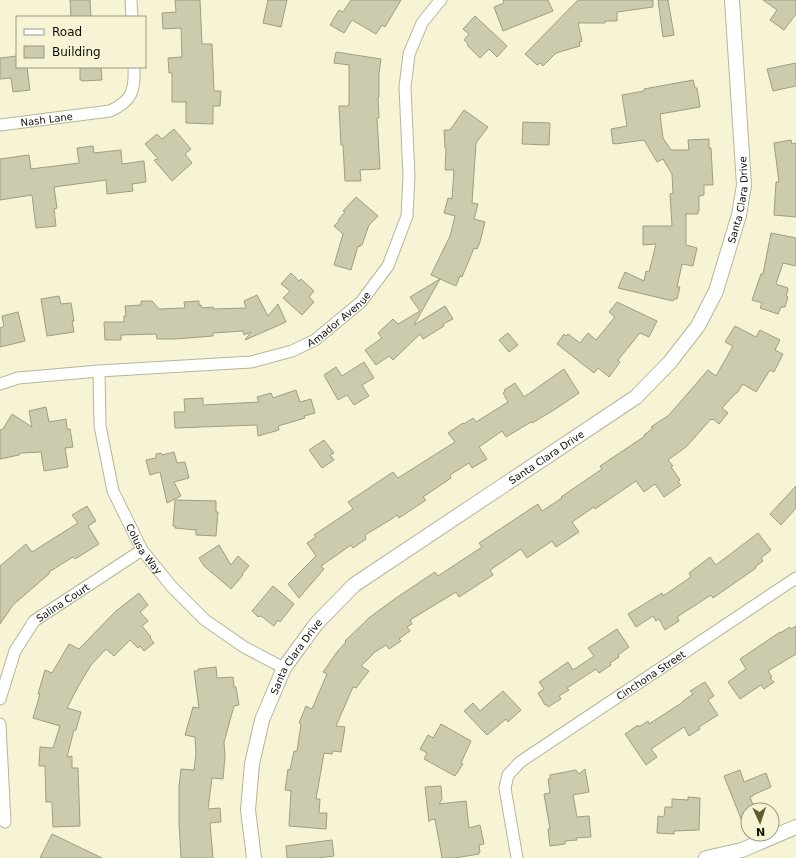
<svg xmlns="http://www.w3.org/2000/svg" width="796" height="858" font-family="'DejaVu Sans',sans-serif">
<rect width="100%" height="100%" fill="#f6f4d5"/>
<g fill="#cccbad" stroke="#9f9e81">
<path d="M70,0h20l1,17h-20z"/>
<path d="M175,0h25l2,44h10l2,47h7l-1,15h-7v18l-27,-1v-21h-14v-29h-3l-1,-15 14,-1 -1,-29 -18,1 -1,-16 14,-1z"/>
<path d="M268,0h19l-6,27 -18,-4z"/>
<path d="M351,0h50l-16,27 -3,-2 -6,9 -24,-14 -8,13 -14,-8 9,-15 4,2z"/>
<path d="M503,0h45l5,11 -50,20 -9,-24 10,-4z"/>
<path d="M578,0h75v7l-36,5v9h-12v2h-27l4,18 -3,1 1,4 -24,7 -13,13 -3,-3 -3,2 -12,-11z"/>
<path d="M658,0h10l6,35 -11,2z"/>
<path d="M763,0h33v14l-12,16 -14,-10 7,-10z"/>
<path d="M475,16l32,30 -10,11 -8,-8 -9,9 -13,-13 1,-1 -4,-4 5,-6 -6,-5z"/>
<path d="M336,52l45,7 -2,14v24h-1l1,21h-2l3,51 -20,1 1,11h-16l-2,-36h-2l-2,-39h9l1,-3v-38l-15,-2z"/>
<path d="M17,56v11h10l3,23 -17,2 -2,-14 -11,1v-21z"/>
<path d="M796,63v23l-23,5 -6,-22z"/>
<path d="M80,67h21l1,13 -20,1v-1h-2z"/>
<path d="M693,80l2,8h2l3,19 -40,7 3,24 8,12h18l-1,-10 21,-1v9h2l2,37h-9v10l-5,1v15h-1v3h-12v31l11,3 -4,18 -11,-2 -5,23h3l-3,12h-3l-1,2 -55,-13 7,-16 19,9 2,-10 3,1 7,-28 -13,1v-19h29l-2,-32 3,-1 -1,-19 -9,-15 -6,3 -13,-22 -29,4v-1l-2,1 -2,-15 16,-3 -5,-31 22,-4v-2z"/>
<path d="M464,110l24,17 -12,16 -4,60 6,1 -4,15 11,3 -5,20 -3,7 -3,-1 -12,29 -2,-1 -4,10 -16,-7 -26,46 31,-19 8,13 -10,5 1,2 -21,13 -3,-5 -27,26 -4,-4 -13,9 -11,-15 17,-12 -4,-5 15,-14 5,5 22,-13 -10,-14 30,-18 -9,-4 19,-39 5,-20 -11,-3 4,-15 4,1 2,-29h-9l1,-22h-1l-1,-18h6z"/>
<path d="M523,122l27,1 -1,22 -27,-1z"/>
<path d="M174,129l17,20 -6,5 7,9 -20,18 -18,-21 4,-1 -13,-15 12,-10 5,5z"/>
<path d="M791,140l1,4 4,-1v74l-22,-2 2,-33h3l-5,-39z"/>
<path d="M93,146l1,7 27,-3 1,14 22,-3 2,21 -14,2 1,7 -26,3 -1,-14 -52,7 3,21 -3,1 2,17 -20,2 -4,-33 -32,5v-41l29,-4 2,14 48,-6 -2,-15z"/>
<path d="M356,197l22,19 -9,9 -7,20h-2v2l-2,-1 -7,24 -17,-5 9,-31 -9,-8 5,-5 -1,-1 7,-8 -2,-1z"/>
<path d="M771,233l25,5v28l-13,-3 -7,21 12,4 -1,2h1l-2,6 2,1 -3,10h-4l-3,7 -18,-6 2,-5 -10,-3 9,-26h2z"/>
<path d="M291,273l8,8 2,-2 13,12 -5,6 5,5 -12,13 -19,-17 7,-7 -9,-7z"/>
<path d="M257,295l11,21 10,-12 8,18 -41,18 6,-8 -7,3 -1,-4 -30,2v3l-38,3h-18l-1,-5 -35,1v5h-16l-1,-18h20v-6h2l-1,-10 16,-1v-4h11l7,8 26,-1 -1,-6 15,-1v4h2l1,3 11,-1v2l33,-1 -2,-7z"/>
<path d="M59,296l2,8 10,-1 3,18h-2l2,11 -27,4 -6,-37z"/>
<path d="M617,302l40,19 -8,16 -9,-4 -22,27 2,2 -11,15 -11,-9 -4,5 -37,-29 7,-10 2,2 2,-2 12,9 8,-10 8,7 19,-23 -6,-5z"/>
<path d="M18,312l7,29 -25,6v-19l4,-2 -2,-10z"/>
<path d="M735,326l21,11 4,-7 20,10 -5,10 8,4 -9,18 -4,-2 -14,22 -13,-8 -6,9h-1l-14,15 6,5 -9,11 -6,-5 -1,1 -1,-1 -25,28 -18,13 5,6 -2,1 9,13 -2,2 3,3 -17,12 -9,-13 -11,8 -8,-11 -41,28 -1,-2 -22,15 7,10 -23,15 -4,-6 -25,17 -6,-9 -31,21 3,5 -34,22 -3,-5 -46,28 2,4 -5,3 3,4 -11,8 2,2 -12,8 -3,-4 -11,7 -14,14 8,5 -13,17 -3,-1 -17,39 9,1 -4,25 -8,-1 -1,3 -8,-1 -8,46h4l-1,14h8l-1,16 -37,-3 2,-35 -6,-1 3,-21 2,1 4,-19h3l4,-27 -2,-1 7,-17 6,3 15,-35 -4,-2 14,-20 9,-10 -1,-1 25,-24 26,-19 39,-26 3,4 44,-29 -3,-4 59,-39 4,7 20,-13 -1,-1 41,-28 -2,-3 45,-30 -1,-1 9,-7 -2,-1 18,-12 39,-45 8,6 17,-30 -8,-4z"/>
<path d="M508,333l10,12 -9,7 -10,-12z"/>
<path d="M364,362l10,16 -12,7 7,11 -15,9 -7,-10 -9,5 -14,-25 12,-8 6,9z"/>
<path d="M564,369l15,24 -25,17 -22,13 -1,-1 -25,15 -4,-6 -23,16 8,12 -15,9 -3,-5 -19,12 1,3 -28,19 3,3 -27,18 -2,-3 -7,5 -25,15 1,4 -13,9 -2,-3 -30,21 3,3 -25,29 -11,-14 28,-28 -9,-13 9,-6 -2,-2 39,-26 -5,-7 45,-30 5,6 57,-36 -7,-9 15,-10 1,1 9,-6 3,4 32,-20 -5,-9 2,-1 -1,-2 11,-7 9,14z"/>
<path d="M296,390l4,12 11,-3 4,14 -11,3 1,2 -27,8 1,4 -21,6 -1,-11 -82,3 -1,-16h11l-1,-13 19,-1v7l56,-3 -2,-5 14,-4 2,5z"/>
<path d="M46,407l3,15 17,-3 1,10h3l3,18 -8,1 3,19 -24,4 -3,-19 -20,1 -2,2 -19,4v-29l3,-1 9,-15 20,13 -3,-16z"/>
<path d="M324,440l10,13 -4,2 4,5 -12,8 -13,-18z"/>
<path d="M174,452l3,11 8,-1 4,16 -15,4 7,14 -14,7 -7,-31 -10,3 -4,-15 10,-2v-4l5,-1 1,2z"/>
<path d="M796,486v22l-15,17 -11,-11z"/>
<path d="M175,500l41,1v11h2l-2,24 -20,-1v-5l-21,-2v-2h-2z"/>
<path d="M87,506l9,15 -8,5 11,18 -24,15 -2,-2 -24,15 1,1 -37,32 -13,19v-58l26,-22 6,8 46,-29 -6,-8z"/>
<path d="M758,533l13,17 -10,8 2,3 -8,6 1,1 -43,30 -2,-3 -34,22 2,4 -14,9 -6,-11 -3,2 -3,-5 -17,11 -8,-13 34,-21 1,3 28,-19 -2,-4 21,-16 6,8z"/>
<path d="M219,545l12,20 7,-9 11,10 -7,8 1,1 -12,14 -27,-23 -5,-8z"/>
<path d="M273,586l21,18 -14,18 -2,-2 -4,6 -13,-10 -3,1 -6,-6z"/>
<path d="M139,593l9,12 -8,7 8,9 -6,5 9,11 -1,1 4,5 -10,8 -4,-5 -2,2 -8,-8 -16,16 -8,-7 -15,16 -12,20 -12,23 14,4 -5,18h-2l-7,27 5,-1v12h6l2,58 -27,1 -1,-25h-6l-1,-36h-6l1,-19 13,1 7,-22 -27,-8 7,-24h-2l7,-24 7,3 17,-29 10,5 37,-38z"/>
<path d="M796,626v28l-28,17 4,6 -2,1 4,4 -10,7 -3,-4 -21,14 -12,-17 18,-13 -6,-10 40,-27v1l10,-6 1,2z"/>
<path d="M617,629l12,18 -11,8 1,2 -9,6 1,2 -12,8 -3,-4 -29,19 2,2 -10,6 2,3 -13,8 -2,-3 -1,1 -7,-12 6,-4 -5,-7 29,-20 5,8 21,-14 -6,-8z"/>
<path d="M216,667l1,11 16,-1 1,10h2l3,18 -5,1 -10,36 1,15 -2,22 -11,-1 -4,31 12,-1 1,14 -11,1 3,35h-32l-2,-35v-36l2,-18 13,1 2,-17 -1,-16 -10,-2 8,-28 6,1 -5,-37h4v-2z"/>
<path d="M705,682l9,14 -6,4 10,15 -19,12 1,2 -11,7 -5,-9 -33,22 6,8 -11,8 -21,-31 13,-9 1,2 9,-6 1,3 34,-22v-1l10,-7 -3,-3z"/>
<path d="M503,691l18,19 -13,12 -2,-3 -19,16 -23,-24 9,-8 7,8z"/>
<path d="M441,724l30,17 -10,22 2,1 -8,12 -31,-17 3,-6 -7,-4 8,-14 5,3z"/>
<path d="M585,769l4,23 -16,3 4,22 12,-1 2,21 -15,1 1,2 -12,1v3l-15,2 -2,-17h2l-6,-35 6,-1 -2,-14h2v-4l26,-5 3,4z"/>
<path d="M740,770l4,12 22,-9 5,14 -18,8v1l-3,1 5,13h-7l-1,24 -23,-58z"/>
<path d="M441,786l1,13 -3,5 27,-3 3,27 11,-3 4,19 -5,1 1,7h-1v2l-24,4h-13l-7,-39 -5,1 -1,2 -4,-35z"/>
<path d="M688,797l12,1 -1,32 -25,1v3l-17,-1 1,-17 6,1 1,-10h7v-8l16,1z"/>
<path d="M52,834l50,24h-62z"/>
<path d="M332,840l2,16 -16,2h-31l-1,-12z"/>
</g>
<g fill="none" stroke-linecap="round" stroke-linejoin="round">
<defs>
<g id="minor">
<path d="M131,0l1,17"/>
<path id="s1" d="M0,125l110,-14c22,-10 25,-20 24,-44"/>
<path id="s2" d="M99,371l1,55 13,65 29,59 30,37 33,33 39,27 40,21"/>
<path id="s3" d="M0,384l18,-6 81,-7 152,-9 41,-11 23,-11 46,-38 27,-36 19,-50 2,-40 -4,-89 4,-33 13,-31 16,-20 3,-3"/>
<path id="s4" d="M0,699l15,-48 19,-30 108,-71"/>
<path d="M0,724l5,98"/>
<path id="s5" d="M517,858l-12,-70 3,-13 12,-13 276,-184"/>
</g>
<g id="tertiary">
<path id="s6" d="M254,858l-6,-48 4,-46 10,-44 22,-52 32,-44 38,-39 282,-188 34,-35 28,-36 18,-35 23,-76 5,-30 -12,-185"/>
<path d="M706,858l36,-8 54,-23"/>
</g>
</defs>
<use href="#minor" stroke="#b7b598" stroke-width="13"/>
<use href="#tertiary" stroke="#b7b598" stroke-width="16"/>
<use href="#minor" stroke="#fff" stroke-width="11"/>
<use href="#tertiary" stroke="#fff" stroke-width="14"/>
</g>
<g text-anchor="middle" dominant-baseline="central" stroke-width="3" stroke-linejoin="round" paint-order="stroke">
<g font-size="10" fill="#0e0e04" stroke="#f6f4d5">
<text stroke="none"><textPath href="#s1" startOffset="47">Nash Lane</textPath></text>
<text stroke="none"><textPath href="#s6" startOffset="872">Santa Clara Drive</textPath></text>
<text stroke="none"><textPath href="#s3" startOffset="352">Amador Avenue</textPath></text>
<text stroke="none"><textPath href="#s6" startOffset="536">Santa Clara Drive</textPath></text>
<text stroke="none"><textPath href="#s2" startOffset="187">Colusa Way</textPath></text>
<text stroke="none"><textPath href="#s4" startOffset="120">Salina Court</textPath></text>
<text stroke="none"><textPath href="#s6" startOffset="212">Santa Clara Drive</textPath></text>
<text stroke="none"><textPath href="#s5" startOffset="259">Cinchona Street</textPath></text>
</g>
</g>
<rect x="16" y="16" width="130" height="52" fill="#f6f4d5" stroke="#999881"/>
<rect x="24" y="29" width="20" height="6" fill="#ffffff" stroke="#999881"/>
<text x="52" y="36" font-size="12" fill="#0e0e04">Road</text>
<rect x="24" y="46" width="20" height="12" fill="#cccbad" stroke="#999881"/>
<text x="52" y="56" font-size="12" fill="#0e0e04">Building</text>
<g transform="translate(760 822) rotate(177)"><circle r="19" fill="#f6f4d5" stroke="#999881"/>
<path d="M0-3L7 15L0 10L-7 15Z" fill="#605c29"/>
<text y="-6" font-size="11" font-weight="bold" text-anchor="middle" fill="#0e0e04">N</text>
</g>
</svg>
